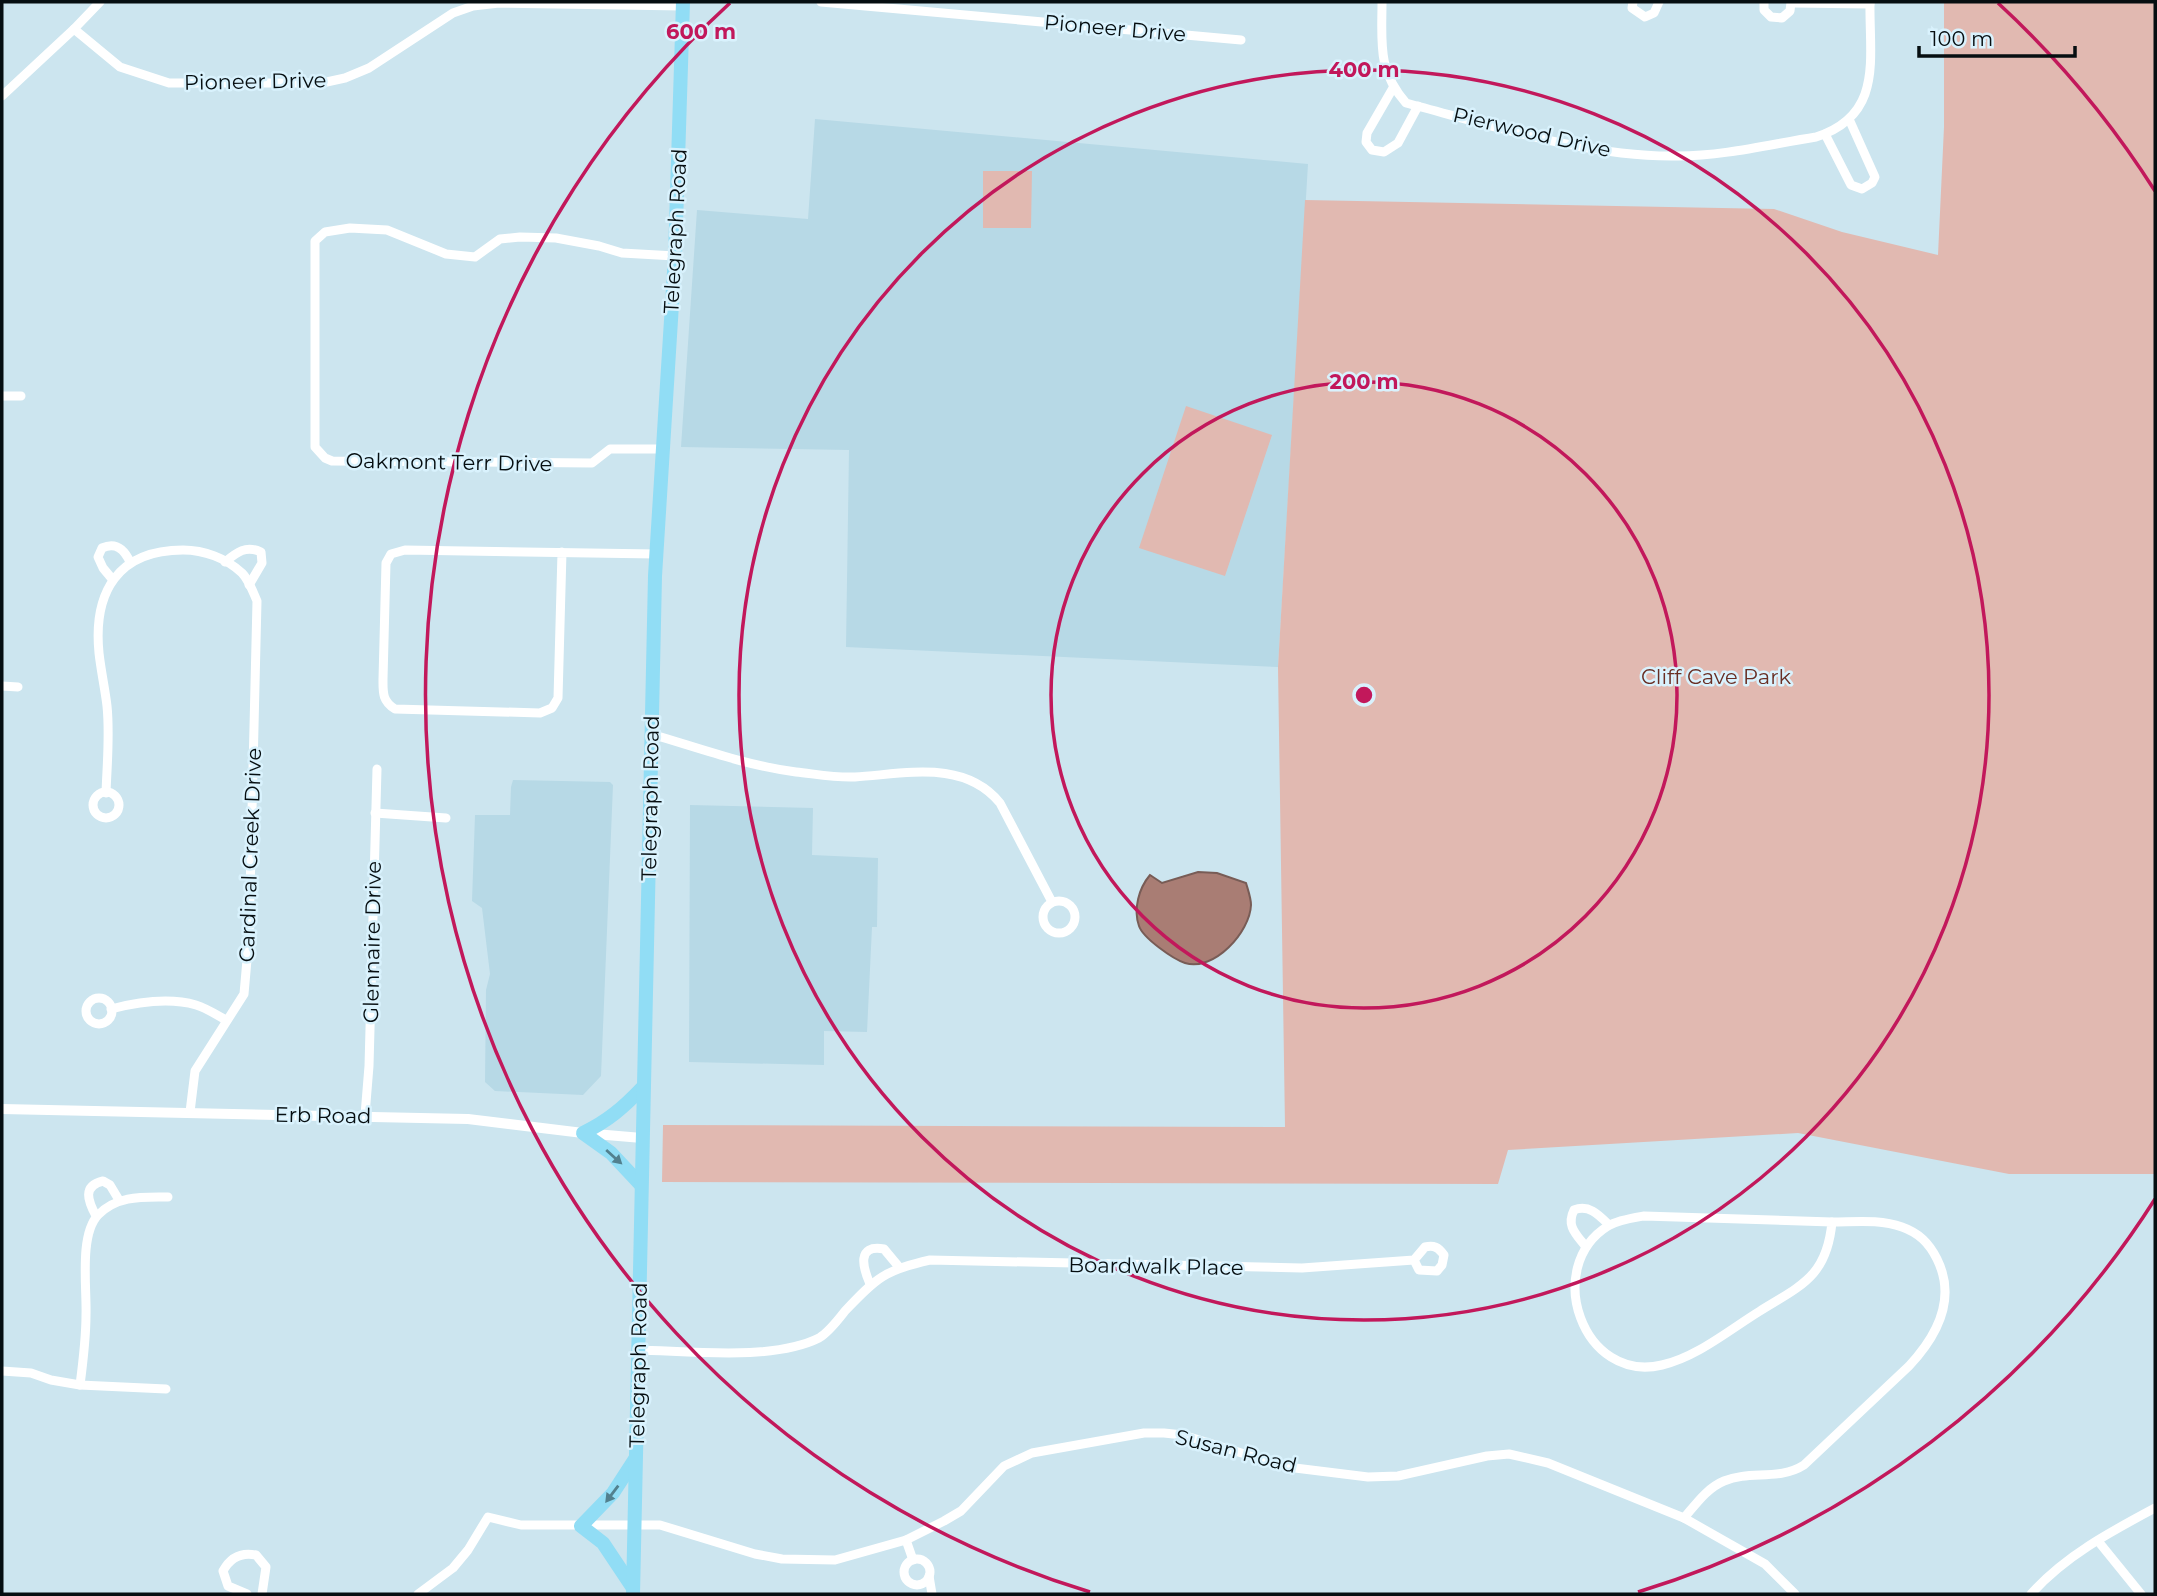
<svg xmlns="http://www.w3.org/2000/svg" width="2157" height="1596" font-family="Montserrat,sans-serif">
<rect width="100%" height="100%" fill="#cce5ef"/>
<g fill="#b7d9e6">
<path d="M815,119l493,45 -30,503 -432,-20 3,-197 -168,-3 16,-237 111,9z"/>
<path d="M513,780l97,2 3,3 -12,291 -18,19 -88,-4 -10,-9 1,-92 4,-16 -8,-66 -10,-7 3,-86h35l1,-28z"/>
<path d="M690,805l123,3 -1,47 66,3 -1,69h-5l-5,105 -43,-1v34l-135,-3z"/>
</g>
<g fill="#e1b9b1">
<path d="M1944,2h211v1172h-146l-211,-41 -290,17 -10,34 -836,-2 1,-57 622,2 -7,-460 27,-467 469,9 68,23 96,23 6,-128z"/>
<path d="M983,171h49l-1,57h-48z"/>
<path d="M1186,406l86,29 -47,141 -86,-28z"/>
</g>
<path fill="#a97d74" stroke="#785c56" stroke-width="2" d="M1198,872l19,1 29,10c2,7 5,15 5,22 -1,27 -37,67 -66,58 -12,-4 -42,-25 -46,-37 -6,-17 0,-38 11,-51l12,8z"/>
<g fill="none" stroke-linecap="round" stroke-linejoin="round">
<g stroke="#fff" stroke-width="9">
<path d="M821,2l420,38"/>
<path d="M1382,2c0,40 -5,68 24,101 84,22 185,55 272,53 46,0 93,-12 138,-19 68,-22 53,-78 54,-135"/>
<path d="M1633,2l-1,6 13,9 9,-4 5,-11"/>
<path d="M1764,2v8l7,7 11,1 8,-7 1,-9"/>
<path d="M1792,3l78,1"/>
<path d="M74,29l46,38 49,16h153l23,-5 24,-10 84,-55 20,-7 26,-3 184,3"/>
<path d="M1393,88l-26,45 -1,9 6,8 12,2 14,-9 20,-37"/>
<path d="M2,96l72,-67 26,-27"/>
<path d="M1825,134l26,51 11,4 10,-6 3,-6 -26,-58"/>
<path d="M2,396h19"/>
<path d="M662,449h-52l-18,14 -260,-2 -7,-3 -10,-11v-206l10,-9 25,-4 37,2 59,24 29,3 25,-18 20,-2 36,1 43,8 23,7 53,3"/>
<path d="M562,552l-4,146 -6,10 -12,5 -145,-4c-13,-8 -12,-17 -12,-30l3,-116 5,-9 14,-4 251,4"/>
<path d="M225,562c12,-10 21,-17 36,-10l1,11 -13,22"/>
<path d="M113,580l-10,-12 -5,-11 4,-9c14,-6 22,1 28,14"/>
<path d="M2,686l16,1"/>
<path d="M651,734c48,14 97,32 145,38 19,2 40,6 59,5 50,-3 109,-18 145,26l52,99"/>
<circle cx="106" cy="805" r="13"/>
<path d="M106,793c1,-29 4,-58 1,-87 -2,-17 -6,-35 -8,-53 -6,-61 19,-103 84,-103 21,0 43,8 59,23 7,7 11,19 15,28l-8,336 -5,57 -49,77 -5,41"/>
<path d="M375,813l71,5"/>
<circle cx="1059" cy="917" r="16"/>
<circle cx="99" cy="1011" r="13"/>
<path d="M111,1009c27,-7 57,-12 85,-4 10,3 21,10 30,15"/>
<path d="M365,1115l4,-49 8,-297"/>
<path d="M96,1216c-8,-15 -14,-30 7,-35l7,4 9,15"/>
<path d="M1644,1216l188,6c-5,54 -30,63 -72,89 -31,19 -63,46 -98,54 -79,19 -120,-98 -54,-139 10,-6 24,-8 36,-10z"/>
<path d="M1586,1247c-10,-13 -20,-21 -12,-37 15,-6 25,5 35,15"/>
<path d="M870,1284c-7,-16 -14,-40 14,-35l15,18"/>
<path d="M638,1350c52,1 135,11 181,-12 10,-6 19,-18 26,-27 31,-33 40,-41 85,-51l372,8 112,-8 11,-13c9,-2 13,0 19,8l-2,10 -5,6 -18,-1 -5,-10"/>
<path d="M2,1371l29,2 20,7 29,5 86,4"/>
<path d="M80,1385c3,-23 6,-46 6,-70 1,-26 -7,-80 12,-100 19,-20 45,-18 70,-18"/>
<path d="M1684,1518c12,-14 23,-30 40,-37 26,-11 55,0 80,-16l105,-99c28,-30 48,-67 28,-107 -8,-16 -18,-26 -35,-32 -22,-8 -47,-5 -70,-5"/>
<path d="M906,1540l7,20"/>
<path d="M2098,1541l43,53"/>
<circle cx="917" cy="1572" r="13"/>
<path d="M929,1576l3,18"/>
<path d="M247,1594l-19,-8 -5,-15c7,-13 18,-19 33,-16l10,12 -4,27"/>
<path d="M418,1594l35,-26 15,-18 20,-33 33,8h139l95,29 27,5 53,1 71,-20 38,-19 17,-10 43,-45 28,-13 112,-20h20l19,2 104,32 81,10 30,-1 89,-20 22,-2 39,9 136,55 81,46 30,30"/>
<path d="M2031,1594c34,-38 79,-62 124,-86"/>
</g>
<path stroke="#fff" stroke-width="10" d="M2,1109l466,10 115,14 59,5"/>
<g stroke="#91ddf5" stroke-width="14">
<path d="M641,1185l-30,-32 -28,-20c25,-12 41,-26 60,-46"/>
<path d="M633,1588l-30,-45 -22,-17 32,-33 22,-34"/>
<path d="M633,1594l22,-1018 20,-320 8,-254"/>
</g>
</g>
<defs><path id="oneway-solid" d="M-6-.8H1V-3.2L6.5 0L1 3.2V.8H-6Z" transform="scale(1.75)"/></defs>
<g fill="#52808e">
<use href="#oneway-solid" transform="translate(614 1157) rotate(42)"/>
<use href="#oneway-solid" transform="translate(612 1494) rotate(127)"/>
</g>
<g fill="none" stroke="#c2185b" stroke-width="3.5">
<circle cx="1364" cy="695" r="313"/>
<circle cx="1364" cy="695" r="625"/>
<path d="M2155 1199A938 938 0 0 1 1638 1592M1090 1592A938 938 0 0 1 730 3M1998 3A938 938 0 0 1 2155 191"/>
</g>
<g text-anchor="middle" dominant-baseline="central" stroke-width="5" stroke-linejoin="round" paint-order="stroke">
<g font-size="21" fill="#060e11" stroke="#d9f2fd">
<text transform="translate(1115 28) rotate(5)">Pioneer Drive</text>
<text transform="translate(255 81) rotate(-1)">Pioneer Drive</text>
<text transform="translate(1532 132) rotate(13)">Pierwood Drive</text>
<text transform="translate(675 231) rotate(-87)">Telegraph Road</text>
<text transform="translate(449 462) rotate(1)">Oakmont Terr Drive</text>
<text transform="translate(650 798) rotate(-89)">Telegraph Road</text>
<text transform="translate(250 855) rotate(-88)">Cardinal Creek Drive</text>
<text transform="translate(372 942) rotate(-89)">Glennaire Drive</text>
<text transform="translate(323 1115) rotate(1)">Erb Road</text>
<text transform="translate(1156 1266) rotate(1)">Boardwalk Place</text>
<text transform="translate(638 1365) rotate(-89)">Telegraph Road</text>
<text transform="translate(1236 1451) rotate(14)">Susan Road</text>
</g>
<g font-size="21" fill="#692e23" stroke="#d9f2fd">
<text x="1716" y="676">Cliff Cave Park</text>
</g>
</g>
<circle cx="1364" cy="695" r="10" fill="#c2185b" stroke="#d9f2fd" stroke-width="3.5"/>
<g font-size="21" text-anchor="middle" font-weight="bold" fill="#c2185b" stroke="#d9f2fd" stroke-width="5" stroke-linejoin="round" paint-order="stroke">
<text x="701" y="39">600 m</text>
<text x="1364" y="77">400 m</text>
<text x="1364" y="389">200 m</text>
</g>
<rect width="2157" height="1596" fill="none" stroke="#060e11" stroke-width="7"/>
<path d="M1919 46v10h156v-10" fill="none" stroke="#060e11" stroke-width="3.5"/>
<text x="1930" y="46" font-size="21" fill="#060e11" stroke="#d9f2fd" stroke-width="5" paint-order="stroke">100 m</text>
</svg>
